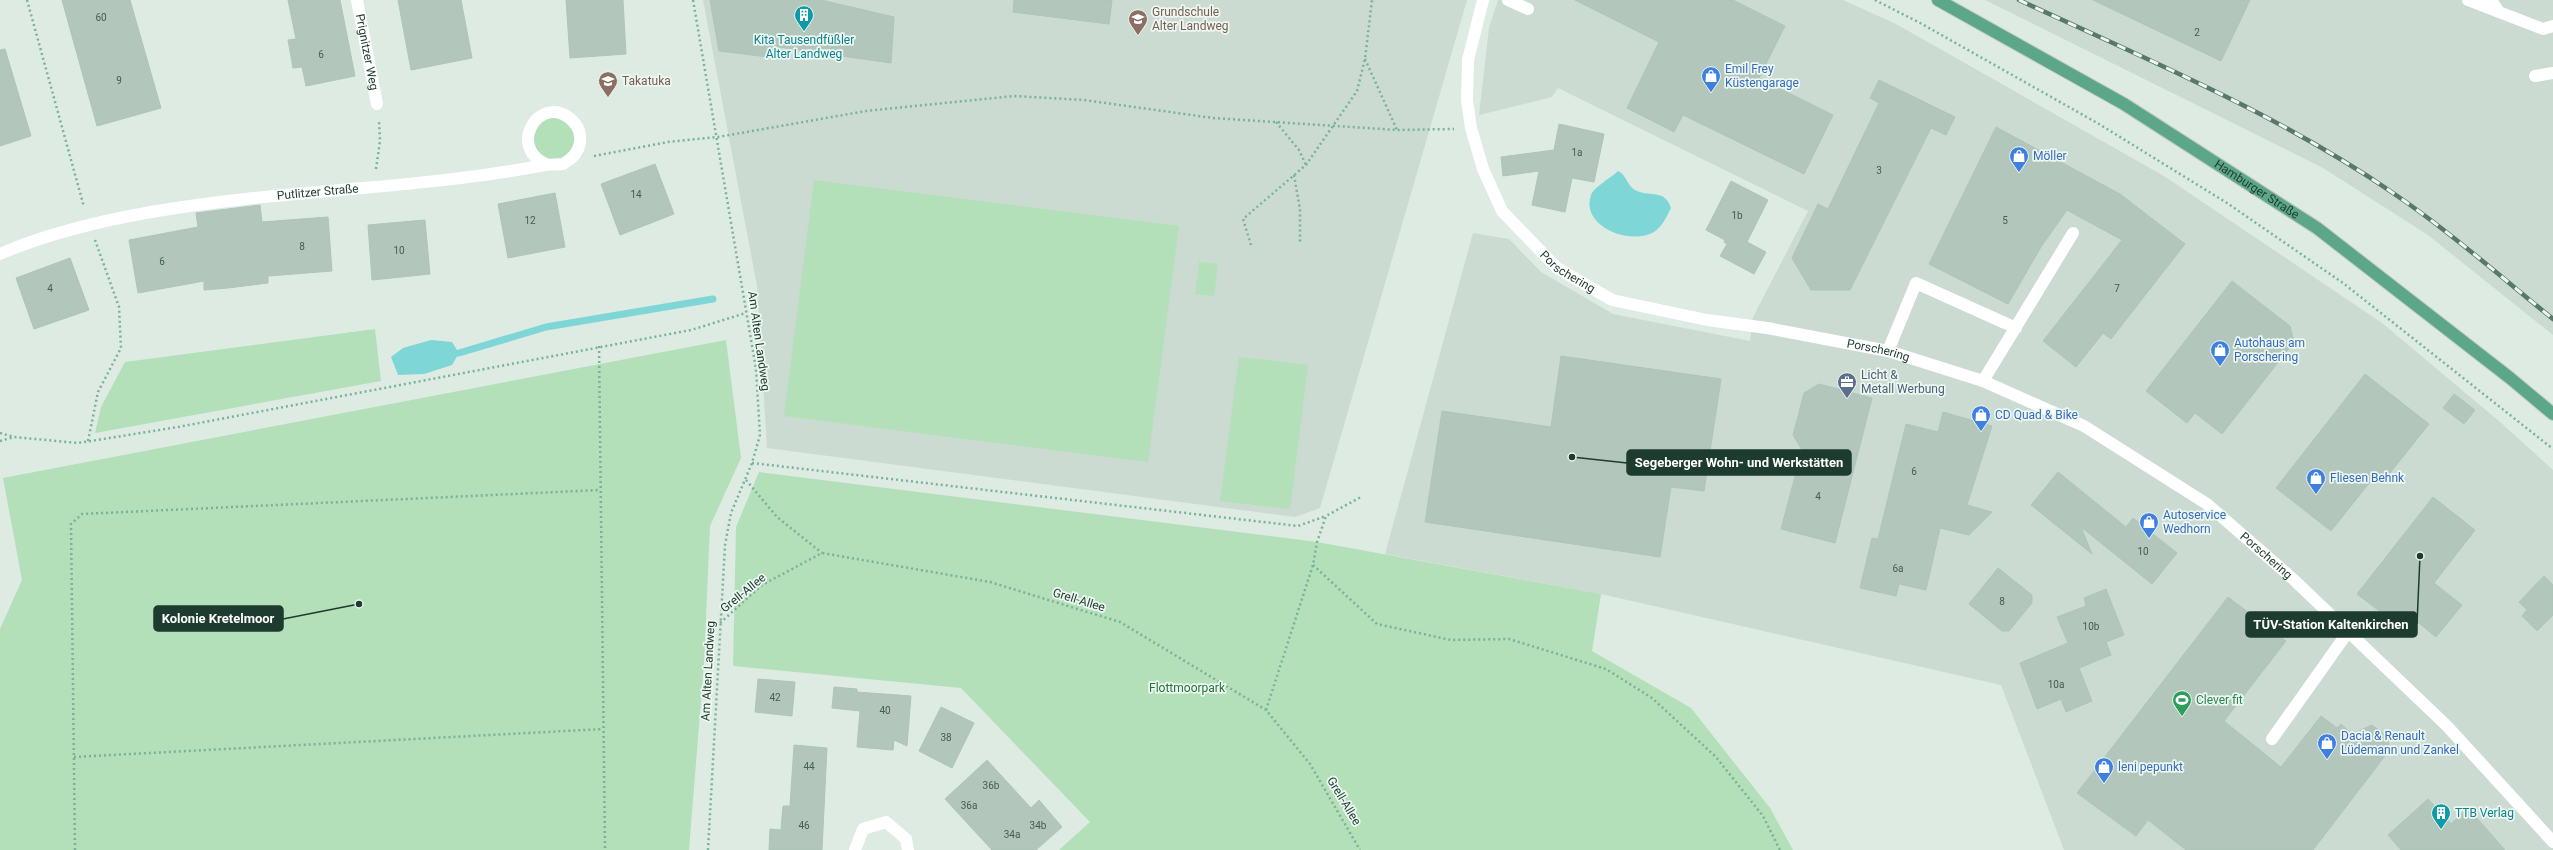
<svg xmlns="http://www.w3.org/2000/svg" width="2553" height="850" font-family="Roboto,sans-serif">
<rect width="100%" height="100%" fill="#ddebe3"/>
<g fill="#cbdbd1">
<path d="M703,0h764l-147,508 -25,9 -528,-69 -10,-162z"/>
<path d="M1498,0h345l53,24 268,152 218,147 118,99 53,48v380h-489l-63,-165 -400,-91 -216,-40 88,-321 36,6 32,33 72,42 137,27 3,-24 55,-106 -250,-123 -6,9 -73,18 10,-87z"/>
<path d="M1985,0h568v335l-125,-100 -105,-67z"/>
</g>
<g fill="#b3dfb9">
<path d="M565,115l15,27 -17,20 -30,-7 2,-35z"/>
<path d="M814,180l365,46 -31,236 -364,-46z"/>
<path d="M1199,262l19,2 -4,32 -19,-2z"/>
<path d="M375,329l6,52 -286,52 6,-26 24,-45z"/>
<path d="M726,340l15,118 -31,68 -6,137 -15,187h-689v-221l22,-49 -19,-102z"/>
<path d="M1239,357l69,8 -18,144 -70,-8z"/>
<path d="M759,472l558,70 284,52 -9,57 99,57 79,100 23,42h-734l31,-28 -129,-134 -228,-22 3,-139z"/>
</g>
<g fill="#7ed6d7">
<path d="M1618,171c9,4 9,16 19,20 14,6 28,-2 34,17 -4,8 -9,19 -17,24 -24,14 -74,-6 -63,-37 3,-8 20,-17 27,-24z"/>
<path d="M431,340l21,2 7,11 -7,12 -28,9 -26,1 -7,-18 12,-9z"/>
</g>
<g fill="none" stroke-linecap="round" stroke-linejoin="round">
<path stroke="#7ed6d7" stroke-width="7" d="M459,353l87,-26 167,-28"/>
</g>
<g fill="#b2c6bb" stroke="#afc5b9">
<path d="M62,0h68l31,108 -64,18z"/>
<path d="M288,0h52l15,76 -49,10 -4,-19 -9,1 -5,-28 8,-1z"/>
<path d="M398,0h63l11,58 -61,12z"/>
<path d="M566,0h57l3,54 -56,4z"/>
<path d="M710,0h111l73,17 -3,46 -119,-17 -4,11 -49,-6z"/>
<path d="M1014,0h98l-3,24 -96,-12z"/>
<path d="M1575,0h158l52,26 -26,52 74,37 -29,59 -121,-59 -9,17 -47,-24 32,-66z"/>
<path d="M2093,0h157l-29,61z"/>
<path d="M5,49l26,87 -31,10v-96z"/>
<path d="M1879,80l76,37 -9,18 -15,-7 -81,162h-39l-19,-32 26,-54 10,5 51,-106 -9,-5z"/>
<path d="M1559,124l45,10 -10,48 -22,-4 -7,34 -33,-7 7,-34 -36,5 -2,-19 53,-7z"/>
<path d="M1996,127l124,67 65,50 -74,95 -8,-6 -27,34 -33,-26 79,-101 -55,-30 -26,37 -33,57 -79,-40z"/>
<path d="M655,164l19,50 -54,21 -19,-51z"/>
<path d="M1731,181l37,19 -21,42 19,10 -12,22 -34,-18 7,-12 -3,-2 1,-2 -19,-10z"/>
<path d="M555,193l10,54 -57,11 -10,-54z"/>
<path d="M260,205l2,17 66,-5 4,54 -64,5v7l-40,5 -24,2v-9l-66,12 -9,-53 69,-13 -2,-14z"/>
<path d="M425,220l5,54 -58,6 -4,-55z"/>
<path d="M70,258l19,52 -55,19 -18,-51z"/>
<path d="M2232,281l58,45 4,16 -72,92 -27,-21 -8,10 -41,-32z"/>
<path d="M1561,356l160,23 -17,112 -33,-4 -11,70 -235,-35 17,-111 109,16z"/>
<path d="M2365,374l64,50 -43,54 -8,-6 -47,59 -55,-43z"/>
<path d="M1819,384l53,14 -37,145 -54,-14 21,-79 -9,-15 11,-42z"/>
<path d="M2454,394l21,16 -11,14 -21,-16z"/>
<path d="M1943,412l49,14 -25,79 25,7 -23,23 -29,-7 -14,62 -27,-6 -3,12 -36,-8 12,-50 6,1 28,-115 32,8z"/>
<path d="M2058,472l68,55 7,-9 44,35 -25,31 -71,-57 11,27 -61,-49z"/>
<path d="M2433,497l42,33 -41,53 28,22 -26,32 -28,-23 -9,12 -42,-32z"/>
<path d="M1998,568l34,27v8l-23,28h-7l-33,-27z"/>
<path d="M2544,576l9,9v30l-16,16 -15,-15 5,-6 -8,-8z"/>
<path d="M2106,589l18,46 -18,7 5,13 -32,13 13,33 -26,11 -5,-13 -24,10 -17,-46 48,-20 -11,-26 29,-11 -2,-8z"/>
<path d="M2228,597l58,44 -62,80 57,46 40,-51 16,12 4,-4 11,10 20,-9 17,13 -1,14 -75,98h-127l-38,-30 -12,16 -59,-43z"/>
<path d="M758,679l37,3 -3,34 -37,-4z"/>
<path d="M834,687l23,2v3l54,4 -4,50 -13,-6 -1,10 -36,-3 3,-36 -28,-3z"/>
<path d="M941,707l33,16 -22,45 -33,-17z"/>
<path d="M794,745l33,3 -5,102h-53l1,-21 11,1 2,-24h7z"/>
<path d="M987,760l44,48 8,-8 23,27 -26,23h-44l-47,-51z"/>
<path d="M2428,799l23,25 17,-16 37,42h-104l-13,-15z"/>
</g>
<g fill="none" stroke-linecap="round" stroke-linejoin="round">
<defs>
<g id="major">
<path id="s4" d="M1938,0l186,104 193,124 193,150 43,36"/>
</g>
</defs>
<use href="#major" stroke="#c0c8c5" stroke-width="14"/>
<g stroke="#7ab299" stroke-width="2.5" stroke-dasharray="2 3" stroke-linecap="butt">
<path d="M27,0l57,207"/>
<path d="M693,0l63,369 4,66 -8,28 -21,50 -6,32 -17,305"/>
<path d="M1875,0l47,24 177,100 128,79 116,80 210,166"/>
<path d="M1365,59l32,71"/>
<path d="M1276,122l23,28 7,15"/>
<path d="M594,156l74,-14 50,-5 148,-26 148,-15 70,4 129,18 184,12 57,-1"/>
<path d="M376,169l4,-28 -1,-20"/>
<path d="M1294,175l6,34v35"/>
<path d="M1251,245l-8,-26 63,-54 51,-74 8,-32 7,-59"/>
<path d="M599,346l6,504"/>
<path d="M0,433l14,4 64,6 100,-16 513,-97 55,-17"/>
<path d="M0,441l14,-4"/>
<path d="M88,441l10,-49 23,-44 -2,-41 -24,-67"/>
<path d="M752,463l546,63 28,-10"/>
<path d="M746,480l31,37 45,36"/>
<path d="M1313,565l64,59 74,16 58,-1 97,30 46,29 64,59 47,59 17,34"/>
<path d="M720,623l42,-38 60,-32 168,29 130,40 146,88 44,54 50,86"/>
<path d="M1266,710l47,-145 4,-23 9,-26 35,-19"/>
<path d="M74,757l529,-28"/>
<path d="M75,850l-4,-326 11,-10 518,-24"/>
</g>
<g stroke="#fff" stroke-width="12">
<path id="s1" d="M357,0l20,104"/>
<path id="s2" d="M1483,0l-15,60 -1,40 4,28 12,41 19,42 55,57 55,32 95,20 60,8 121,23 95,30 101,45 123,78 86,75 154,147 106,116"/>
<path d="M1508,0l20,9"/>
<path d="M2468,0l31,12"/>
<path d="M2491,0l8,12 44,17 10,-3"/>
<path d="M2535,76l18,-3"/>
<path id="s3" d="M0,254c48,-21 100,-33 151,-42 131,-23 264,-22 394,-47 6,-1 12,0 18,-1 11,-6 18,-14 17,-27 0,-8 -5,-15 -12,-20 -31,-21 -61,32 -20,48"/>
<path d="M1888,351l28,-68 100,45"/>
<path d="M1983,381l90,-148"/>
<path d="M2272,739l76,-107"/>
<path d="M855,850l8,-21 23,-7 20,17 2,11"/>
</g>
<use href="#major" stroke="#5ca689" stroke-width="12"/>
<defs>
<path id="rail" d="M2019,0c127,59 259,114 374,193 56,38 107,83 160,126"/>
</defs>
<use href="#rail" stroke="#57786b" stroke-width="4.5"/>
<use href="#rail" stroke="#edf7f1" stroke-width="3" stroke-dasharray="9" stroke-linecap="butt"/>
</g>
<defs>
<symbol id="building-pin" viewBox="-11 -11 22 30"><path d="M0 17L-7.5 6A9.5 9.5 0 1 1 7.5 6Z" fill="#0f9aa8" stroke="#edf7f1"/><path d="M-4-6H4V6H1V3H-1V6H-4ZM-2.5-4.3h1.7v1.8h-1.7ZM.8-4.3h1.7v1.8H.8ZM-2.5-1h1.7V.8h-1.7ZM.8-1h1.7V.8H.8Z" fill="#fff"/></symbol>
<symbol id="school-pin" viewBox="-11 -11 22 30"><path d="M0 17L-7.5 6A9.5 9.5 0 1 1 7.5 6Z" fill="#8d6e63" stroke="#edf7f1"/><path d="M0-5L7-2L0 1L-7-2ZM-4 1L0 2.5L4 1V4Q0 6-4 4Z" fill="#fff"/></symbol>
<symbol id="shop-pin" viewBox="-11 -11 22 30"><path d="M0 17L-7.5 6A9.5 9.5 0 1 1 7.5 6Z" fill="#3f7fe0" stroke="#edf7f1"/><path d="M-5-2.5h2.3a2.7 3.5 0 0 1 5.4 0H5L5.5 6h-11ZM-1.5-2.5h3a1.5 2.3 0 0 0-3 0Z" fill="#fff"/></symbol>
<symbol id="office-pin" viewBox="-11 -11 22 30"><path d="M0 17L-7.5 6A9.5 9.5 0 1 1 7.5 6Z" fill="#5c6f8a" stroke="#edf7f1"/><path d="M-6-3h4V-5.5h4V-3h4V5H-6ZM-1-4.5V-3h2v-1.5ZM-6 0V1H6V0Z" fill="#fff"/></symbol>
<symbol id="stadium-pin" viewBox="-11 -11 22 30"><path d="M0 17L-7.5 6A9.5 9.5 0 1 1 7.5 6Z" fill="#2e9e5b" stroke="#edf7f1"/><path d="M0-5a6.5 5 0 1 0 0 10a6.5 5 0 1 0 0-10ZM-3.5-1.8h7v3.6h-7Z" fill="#fff"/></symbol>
</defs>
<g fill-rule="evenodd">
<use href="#building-pin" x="793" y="4" width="22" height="30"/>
<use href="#school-pin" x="1127" y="8" width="22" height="30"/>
<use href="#shop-pin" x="1700" y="65" width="22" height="30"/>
<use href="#school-pin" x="597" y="70" width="22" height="30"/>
<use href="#shop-pin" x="2008" y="145" width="22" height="30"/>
<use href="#shop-pin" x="2209" y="339" width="22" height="30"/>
<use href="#office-pin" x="1836" y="371" width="22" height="30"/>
<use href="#shop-pin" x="1970" y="404" width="22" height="30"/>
<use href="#shop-pin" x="2305" y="467" width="22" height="30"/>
<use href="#shop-pin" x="2138" y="511" width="22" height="30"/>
<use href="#stadium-pin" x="2171" y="689" width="22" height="30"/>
<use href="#shop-pin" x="2316" y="732" width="22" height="30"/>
<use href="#shop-pin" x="2093" y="756" width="22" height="30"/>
<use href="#building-pin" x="2430" y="802" width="22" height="30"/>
</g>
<g text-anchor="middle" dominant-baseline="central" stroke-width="3.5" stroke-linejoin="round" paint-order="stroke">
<g font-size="10" fill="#425e52">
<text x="101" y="17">60</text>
<text x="2197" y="32">2</text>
<text x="321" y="54">6</text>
<text x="119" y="80">9</text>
<text x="1577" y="152">1a</text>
<text x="1879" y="170">3</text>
<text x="636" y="194">14</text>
<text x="1737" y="215">1b</text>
<text x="530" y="220">12</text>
<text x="2005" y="220">5</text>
<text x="302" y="246">8</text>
<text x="399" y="250">10</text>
<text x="162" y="261">6</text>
<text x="50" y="288">4</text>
<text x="2117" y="288">7</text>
<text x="1914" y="471">6</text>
<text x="1818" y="496">4</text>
<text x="2143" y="551">10</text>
<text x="1898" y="568">6a</text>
<text x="2002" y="601">8</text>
<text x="2091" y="626">10b</text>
<text x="2056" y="684">10a</text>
<text x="775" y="697">42</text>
<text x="885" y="710">40</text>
<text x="946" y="737">38</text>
<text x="809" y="766">44</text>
<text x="991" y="785">36b</text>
<text x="969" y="805">36a</text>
<text x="804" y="825">46</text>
<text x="1038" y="825">34b</text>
<text x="1012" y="834">34a</text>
</g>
<g font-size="12" fill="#785e54" stroke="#edf7f1" text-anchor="start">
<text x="1152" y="12">Grundschule<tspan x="1152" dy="14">Alter Landweg</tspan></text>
<text x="622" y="81">Takatuka</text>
</g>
<g font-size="12" fill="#0d838f" stroke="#edf7f1">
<text x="804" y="40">Kita Tausendfüßler<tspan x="804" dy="14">Alter Landweg</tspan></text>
<text x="2455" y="813" text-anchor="start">TTB Verlag</text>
</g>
<g font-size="12" fill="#1d3c2f" stroke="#edf7f1">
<text stroke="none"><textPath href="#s1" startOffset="53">Prignitzer Weg</textPath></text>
<text stroke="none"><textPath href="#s4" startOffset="371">Hamburger Straße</textPath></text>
<text stroke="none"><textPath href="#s3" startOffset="325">Putlitzer Straße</textPath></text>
<text stroke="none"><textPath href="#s2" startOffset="309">Porschering</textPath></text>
<text transform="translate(759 341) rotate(82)">Am Alten Landweg</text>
<text stroke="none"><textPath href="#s2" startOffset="633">Porschering</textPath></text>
<text stroke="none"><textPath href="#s2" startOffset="1077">Porschering</textPath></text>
<text transform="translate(743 593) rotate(-39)">Grell-Allee</text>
<text transform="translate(1079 600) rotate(17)">Grell-Allee</text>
<text transform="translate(708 671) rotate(-87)">Am Alten Landweg</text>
<text transform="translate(1344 801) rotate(59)">Grell-Allee</text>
</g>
<g font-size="12" fill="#366cbe" stroke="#edf7f1" text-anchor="start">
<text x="1725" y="69">Emil Frey<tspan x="1725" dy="14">Küstengarage</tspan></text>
<text x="2033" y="156">Möller</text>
<text x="2234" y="343">Autohaus am<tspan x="2234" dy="14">Porschering</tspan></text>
<text x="1995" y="415">CD Quad &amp; Bike</text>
<text x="2330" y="478">Fliesen Behnk</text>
<text x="2163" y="515">Autoservice<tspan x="2163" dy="14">Wedhorn</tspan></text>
<text x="2341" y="736">Dacia &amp; Renault<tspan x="2341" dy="14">Lüdemann und Zankel</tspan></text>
<text x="2118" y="767">leni pepunkt</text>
</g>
<g font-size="12" fill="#4e5e75" stroke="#edf7f1" text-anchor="start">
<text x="1861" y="375">Licht &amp;<tspan x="1861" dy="14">Metall Werbung</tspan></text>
</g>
<g font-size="12" fill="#237738" stroke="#edf7f1">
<text x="1187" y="688">Flottmoorpark</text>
</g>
<g font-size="12" fill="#27864d" stroke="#edf7f1" text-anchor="start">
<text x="2196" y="700">Clever fit</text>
</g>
</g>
<path fill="none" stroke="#1d3c2f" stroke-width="1.5" d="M1572 457L1627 463M359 604L283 619M2420 556L2417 624"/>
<g fill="#1d3c2f" stroke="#edf7f1" stroke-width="1.5">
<circle cx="1572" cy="457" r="4"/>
<circle cx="359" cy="604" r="4"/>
<circle cx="2420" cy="556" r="4"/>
</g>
<g fill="#1d3c2f" stroke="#1d3c2f" stroke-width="1.5">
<rect x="1627" y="450" width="224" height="25" rx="4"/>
<rect x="154" y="606" width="129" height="25" rx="4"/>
<rect x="2246" y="612" width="171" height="25" rx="4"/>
</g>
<g font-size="13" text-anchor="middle" font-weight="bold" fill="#fff">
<text x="1739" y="467">Segeberger Wohn- und Werkstätten</text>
<text x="218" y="623">Kolonie Kretelmoor</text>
<text x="2331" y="629">TÜV-Station Kaltenkirchen</text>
</g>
</svg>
